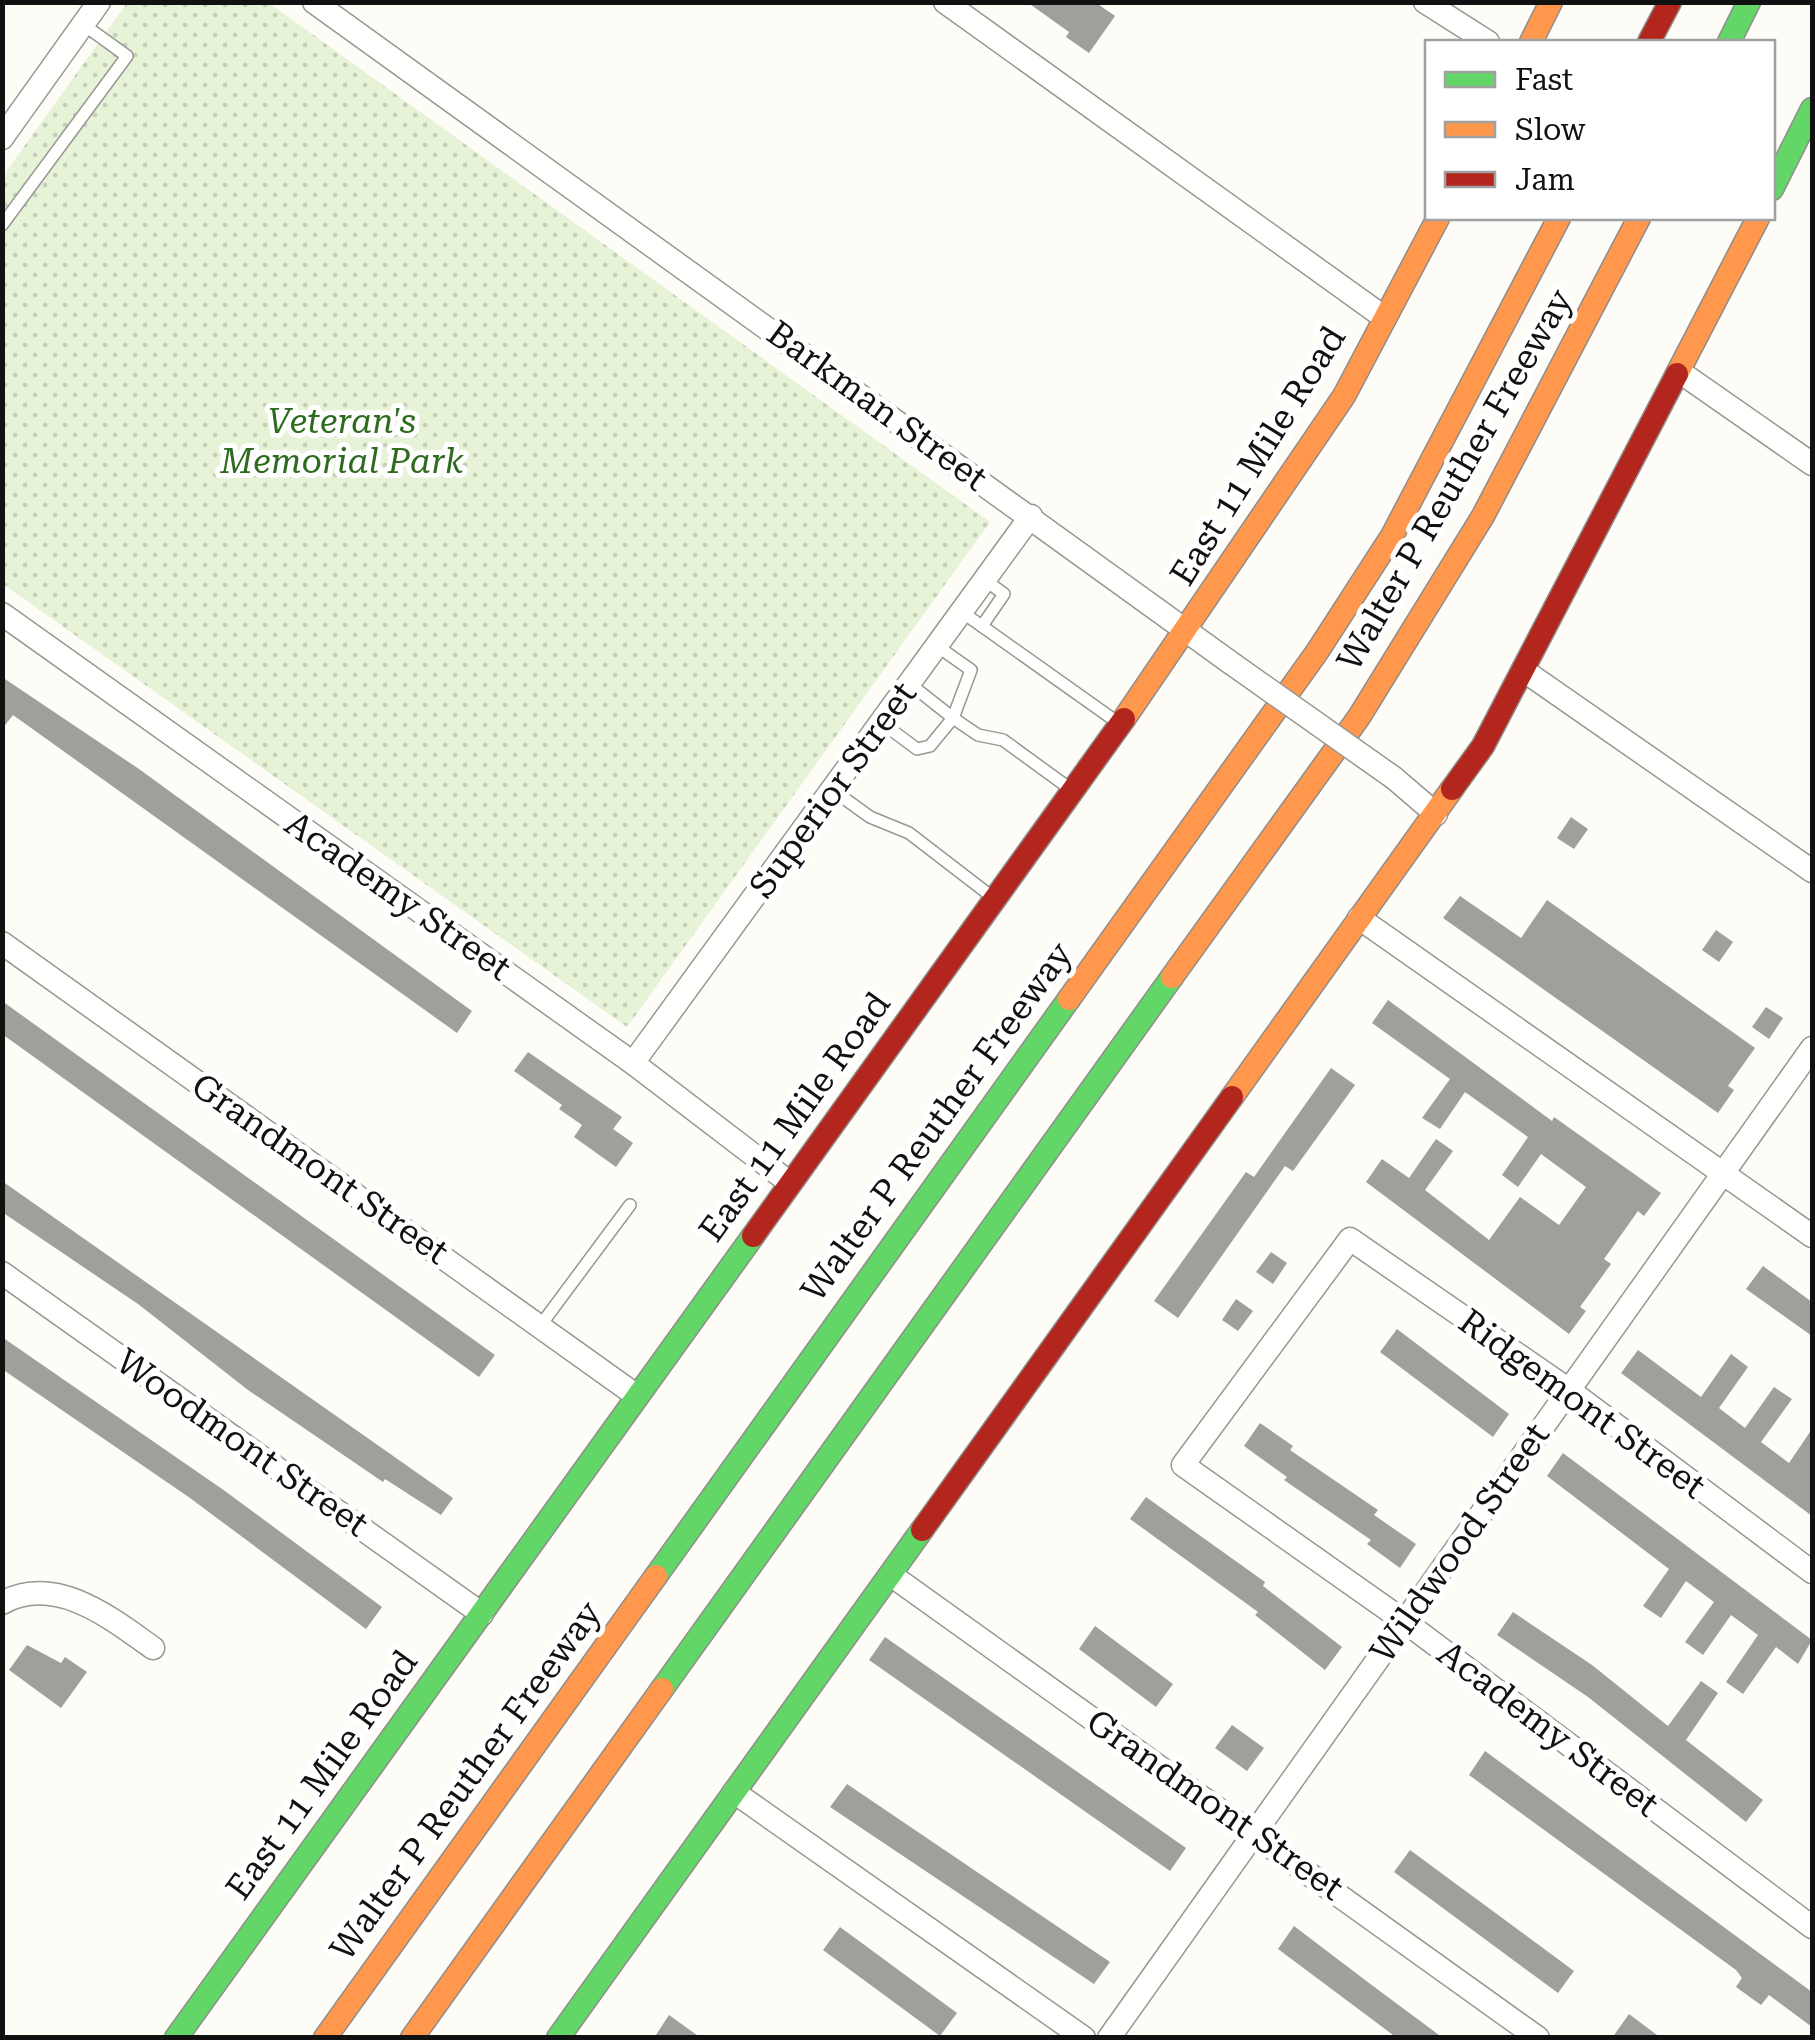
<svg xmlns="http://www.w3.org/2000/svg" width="1815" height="2040" font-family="'Roboto Serif',serif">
<defs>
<pattern id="park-dots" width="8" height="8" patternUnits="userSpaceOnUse" patternTransform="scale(2.5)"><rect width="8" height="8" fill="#e7f3d7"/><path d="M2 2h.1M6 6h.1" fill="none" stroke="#c5cfb8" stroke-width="1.8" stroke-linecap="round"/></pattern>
</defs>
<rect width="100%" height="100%" fill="#fdfcf7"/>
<path fill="url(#park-dots)" d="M127,3h142l721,519 -363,505 -624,-443v-408z"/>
<g fill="#a19f9c">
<path d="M1027,2h68l20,14 -26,37 -23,-16 3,-5z"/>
<path d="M2,677l137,92 333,242 -15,22 -444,-318 -11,14z"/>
<path d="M1571,817l17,12 -14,20 -17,-11z"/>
<path d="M1460,896l61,42 26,-38 208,148 -27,38 6,4 -16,23 -275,-195z"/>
<path d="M1716,930l17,12 -14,20 -17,-12z"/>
<path d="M1388,1000l164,121 2,-4 107,76 -17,23 -6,-5 -34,48 7,5 -31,43 6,4 -17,23 -203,-152 16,-23 27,19 27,-39 17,12 -28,39 64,50 31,-43 39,28 27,-38 -45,-33 -23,33 -16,-12 26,-38 -63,-45 -25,37 -18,-11 28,-39 -78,-56z"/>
<path d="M2,1001l493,354 -16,22 -477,-343z"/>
<path d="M1766,1007l17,11 -14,21 -17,-12z"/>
<path d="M528,1052l94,65 -9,12 20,14 -17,24 -42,-30 8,-12 -23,-16 3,-4 -48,-34z"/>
<path d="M1331,1068l24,17 -62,86 -8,-5 -107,152 -24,-17 92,-129 8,5z"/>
<path d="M2,1181l451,317 -12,17 -56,-36 -2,3 -135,-92 -110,-86 -136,-92z"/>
<path d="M1271,1252l16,11 -14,21 -17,-12z"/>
<path d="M1763,1266l49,36v34l-66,-47z"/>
<path d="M1236,1299l17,12 -15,20 -16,-11z"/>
<path d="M1397,1329l112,85 -16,23 -113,-85z"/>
<path d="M2,1337l223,154 157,116 -16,22 -176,-131 -188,-129z"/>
<path d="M1638,1350l63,47 30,-43 17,13 -29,41 26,20 29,-41 18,12 -31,43 28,21 23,-34v87l-191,-143z"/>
<path d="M1260,1423l33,23 -3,4 88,60 -4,5 42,29 -16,24 -33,-24 4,-4 -87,-60 3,-3 -43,-31z"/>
<path d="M1563,1453l249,187 -14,24 -22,-17 -33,47 -17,-12 32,-47 -27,-20 -28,40 -18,-13 29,-40 -28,-21 -25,37 -18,-12 26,-37 -122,-93z"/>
<path d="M1146,1497l119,85 -2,4 79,61 -17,23 -70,-55 3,-3 -128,-93z"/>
<path d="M1513,1612l79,53 76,61 33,-45 17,12 -32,47 77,60 -17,22 -158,-125 -91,-62z"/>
<path d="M1095,1626l78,58 -17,23 -77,-58z"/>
<path d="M885,1637l301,211 -16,23 -301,-211z"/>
<path d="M27,1645l34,18 4,-6 22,15 -26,36 -52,-38z"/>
<path d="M1232,1725l32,23 -17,23 -32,-23z"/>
<path d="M1485,1751l327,241v35l-43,-32 -8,10 -25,-18 6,-9 -6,-8 -267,-195z"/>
<path d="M847,1784l263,178 -16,22 -264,-177z"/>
<path d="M1410,1850l164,121 -16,22 -164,-121z"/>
<path d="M1294,1926l75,57 74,55h-46l-32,-24 -87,-65z"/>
<path d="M840,1927l117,86 -17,23 -117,-86z"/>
<path d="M1629,2014l32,24h-49z"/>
<path d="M669,2015l32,23h-47z"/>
</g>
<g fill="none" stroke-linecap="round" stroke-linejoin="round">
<defs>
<g id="lane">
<path d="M2,225l125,-169 -43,-31"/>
<path d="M962,612l155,110"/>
<path d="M982,626l22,-32 -19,-14"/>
<path d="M937,646l34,24 -18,48 25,17 25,5 66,48"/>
<path d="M882,723l35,26 13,-3 23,-28 -43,-34"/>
<path d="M834,791l36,26 39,16 82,63"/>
<path d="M540,1326l90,-121"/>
</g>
<g id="street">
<path d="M314,2l917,661"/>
<path d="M945,2l440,316"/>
<path d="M1425,2l63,40"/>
<path d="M2,138l97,-136"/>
<path d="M1680,372l132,92"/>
<path d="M2,614l631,449 157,120"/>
<path d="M1523,670l289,201"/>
<path d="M1394,778l42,36"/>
<path d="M1359,918l453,318"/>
<path d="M2,943l635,453"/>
<path d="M633,1063l398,-547"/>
<path d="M2,1273l480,341"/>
<path d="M1812,1572l-243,-182 -219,-151 -167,226 221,156 408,306"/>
<path d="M891,1575l647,463"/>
<path d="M2,1603c54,-30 110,16 151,45"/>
<path d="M734,1792l350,246"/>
<path d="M1109,2038l703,-990"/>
</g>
<g id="fast">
<path d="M1729,42l20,-40"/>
<path d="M1772,189l40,-80"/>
<path d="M656,1576l413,-577"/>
<path d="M662,1689l510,-712"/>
<path d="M176,2038l577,-802"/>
<path d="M558,2038l364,-508"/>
</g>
<g id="slow">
<path d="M1531,42l20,-40"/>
<path d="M1677,374l81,-156"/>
<path d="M1124,719l220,-323 94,-178"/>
<path d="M1172,977l187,-260 124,-201 156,-298"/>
<path d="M1069,999l248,-347 75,-116 167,-318"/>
<path d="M1232,1097l220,-308"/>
<path d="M325,2038l331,-462"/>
<path d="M412,2038l250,-349"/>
</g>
<g id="jam">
<path d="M1649,42l21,-40"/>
<path d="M1452,789l31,-43 194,-372"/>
<path d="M753,1236l371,-517"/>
<path d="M922,1530l310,-433"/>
</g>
</defs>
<use href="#lane" stroke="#979795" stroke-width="14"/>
<use href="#street" stroke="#979795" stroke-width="25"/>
<use href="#fast" stroke="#8e8d8b" stroke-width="25"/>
<use href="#slow" stroke="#8e8d8b" stroke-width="25"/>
<use href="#jam" stroke="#8e8d8b" stroke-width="25"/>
<use href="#lane" stroke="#fffffe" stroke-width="11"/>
<use href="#street" stroke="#fffffe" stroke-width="22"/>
<use href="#fast" stroke="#63d668" stroke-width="22"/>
<use href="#slow" stroke="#ff974d" stroke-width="22"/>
<use href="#jam" stroke="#b3261e" stroke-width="22"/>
<defs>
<path id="street-bridge" d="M1231,663l163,115"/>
</defs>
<use href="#street-bridge" stroke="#979795" stroke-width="25" stroke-linecap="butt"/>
<use href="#street-bridge" stroke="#fffffe" stroke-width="22"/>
</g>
<g text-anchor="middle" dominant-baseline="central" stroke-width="10" stroke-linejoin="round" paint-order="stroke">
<g font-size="35" fill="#111" stroke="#fff">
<text transform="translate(877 406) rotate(36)">Barkman Street</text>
<text transform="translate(1258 456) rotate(-58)">East 11 Mile Road</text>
<text transform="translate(1455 480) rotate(-60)">Walter P Reuther Freeway</text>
<text transform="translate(833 790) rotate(-54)">Superior Street</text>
<text transform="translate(398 896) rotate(35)">Academy Street</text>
<text transform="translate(795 1117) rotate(-54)">East 11 Mile Road</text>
<text transform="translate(937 1122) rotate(-54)">Walter P Reuther Freeway</text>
<text transform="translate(320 1169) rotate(35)">Grandmont Street</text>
<text transform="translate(1582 1404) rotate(36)">Ridgemont Street</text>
<text transform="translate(242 1443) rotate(35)">Woodmont Street</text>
<text transform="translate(1460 1543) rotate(-55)">Wildwood Street</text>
<text transform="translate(1548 1729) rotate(37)">Academy Street</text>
<text transform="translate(322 1775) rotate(-54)">East 11 Mile Road</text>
<text transform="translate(466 1781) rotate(-54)">Walter P Reuther Freeway</text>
<text transform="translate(1215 1805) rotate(35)">Grandmont Street</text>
</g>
<g font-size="35" font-style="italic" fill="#2f6b1f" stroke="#fff">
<text x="342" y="421">Veteran's<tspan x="342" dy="40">Memorial Park</tspan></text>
</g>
</g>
<rect width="1815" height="2040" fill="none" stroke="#111111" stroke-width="10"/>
<rect x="1425" y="40" width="350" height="180" fill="#ffffff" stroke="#a0a0a0" stroke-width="2.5"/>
<rect x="1445" y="72" width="50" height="15" fill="#63d668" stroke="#a0a0a0" stroke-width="2.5"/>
<text x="1515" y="90" font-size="30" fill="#111111">Fast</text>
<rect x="1445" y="122" width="50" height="15" fill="#ff974d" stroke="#a0a0a0" stroke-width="2.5"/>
<text x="1515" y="140" font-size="30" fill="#111111">Slow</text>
<rect x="1445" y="172" width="50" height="15" fill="#b3261e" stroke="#a0a0a0" stroke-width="2.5"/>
<text x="1515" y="190" font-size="30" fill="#111111">Jam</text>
</svg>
